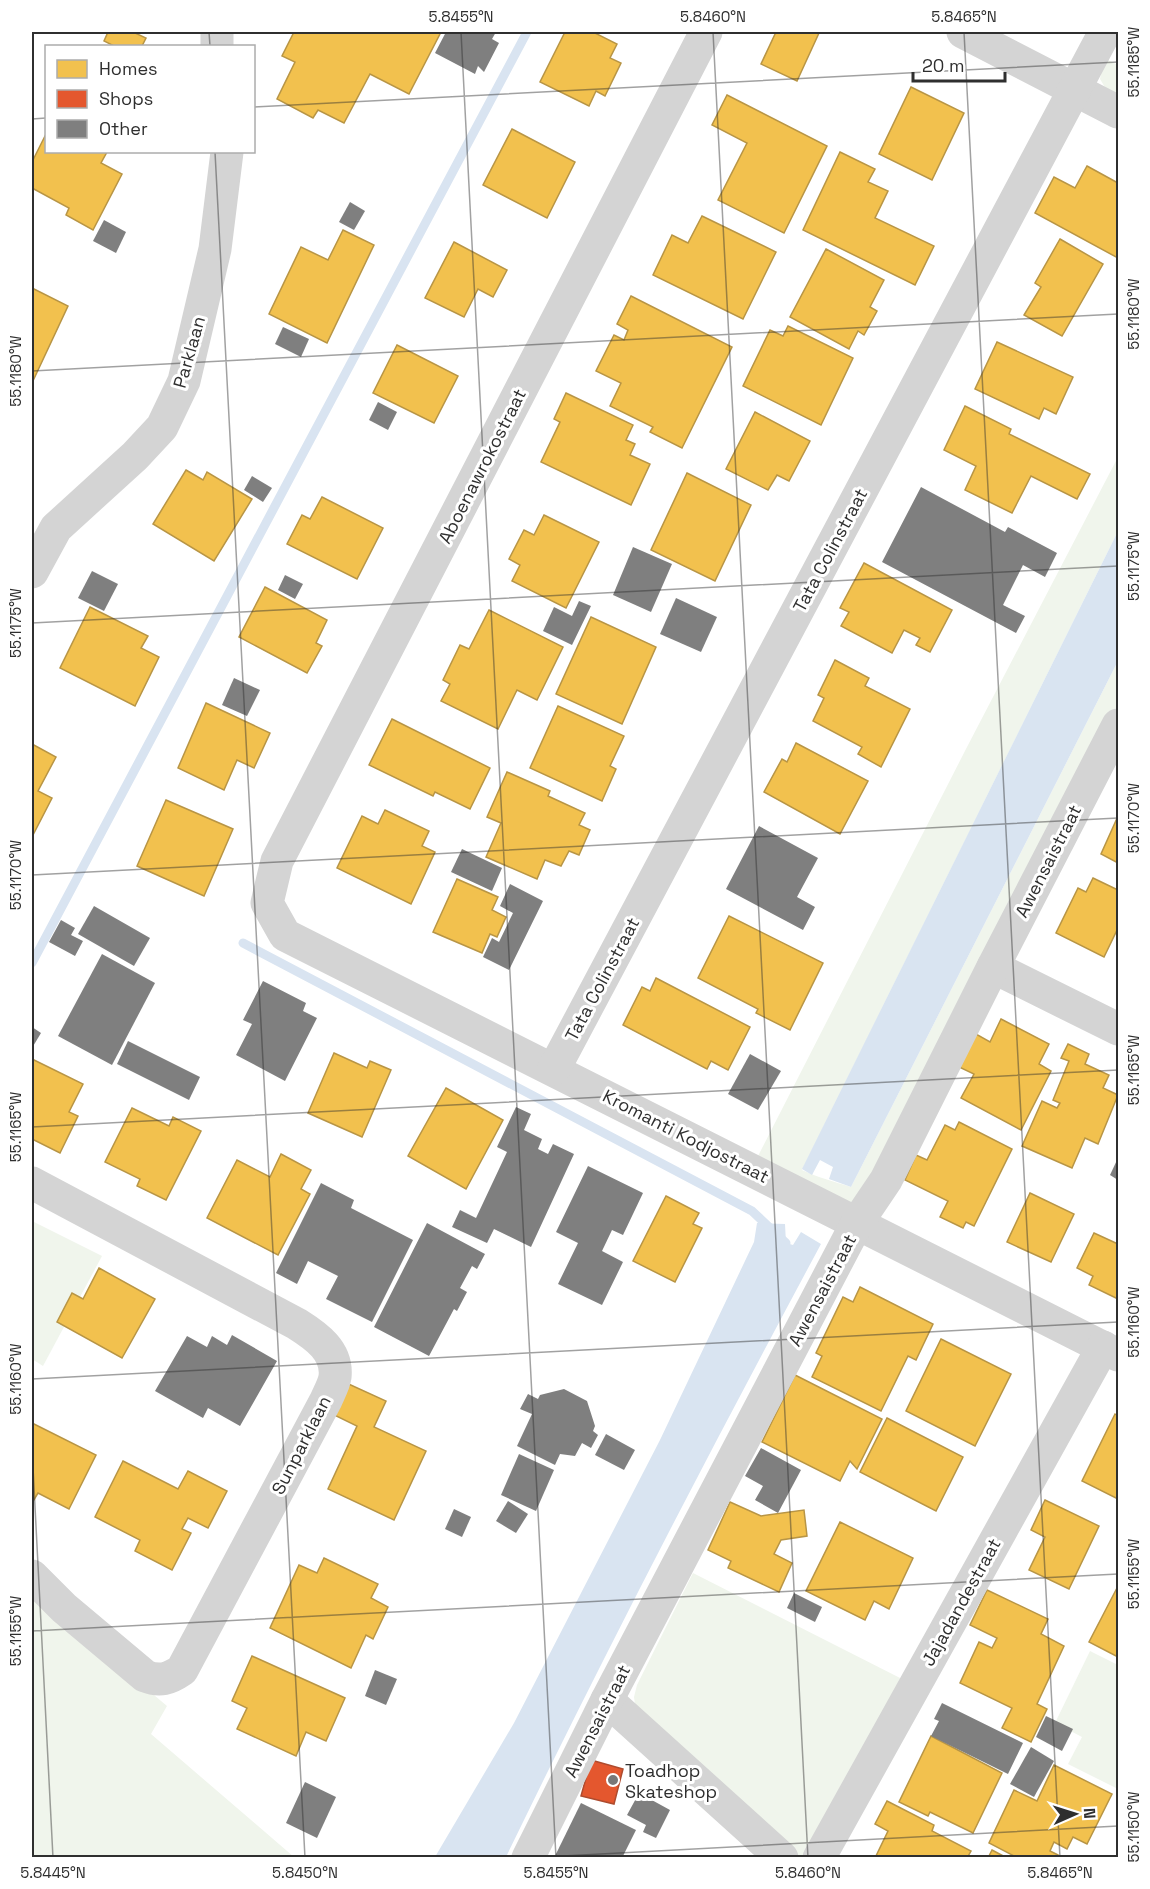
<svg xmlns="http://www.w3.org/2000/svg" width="1150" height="1889" font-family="'Space Grotesk',sans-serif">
<rect width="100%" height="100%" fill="#fff"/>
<g fill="#f0f5ec">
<path d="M1104,58l14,7v35l-8,-4 -10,-17z"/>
<path d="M1118,457v74l-316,639c15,7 33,12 49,17l267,-526v43l-239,470 -23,29 -14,1 -86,-44 211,-413z"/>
<path d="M32,1221l70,35 -59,110 -11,-7z"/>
<path d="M693,1573l215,109 -98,175h-18l-156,-145 -2,-15 3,-12z"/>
<path d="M32,1592l135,114 -16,28 143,123h-262z"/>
<path d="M1090,1651l28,14v124l-50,-25 14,-27 -27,-14z"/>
</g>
<g fill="#d9e4f1">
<path d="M1118,531v130l-267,526 -22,-8 4,-12 -13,-7 -8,15 -10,-6z"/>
<path d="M757,1223l28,1 1,19 7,2 8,-13 20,12c-109,203 -215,406 -315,613h-71l79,-134 146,-283 94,-198z"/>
</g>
<g fill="#f2c14e" stroke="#b89545" stroke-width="1.5">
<path d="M108,32h25l13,6 -4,8h-28l-10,-5z"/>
<path d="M294,32h147l-32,62 -39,-20 -26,49 -26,-13 -5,8 -36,-19 18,-37 -13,-6z"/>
<path d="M565,32h28l24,12 -7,14 11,5 -16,33 -9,-5 -7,15 -49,-24z"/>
<path d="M776,32h39l4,1 -22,48 -36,-17z"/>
<path d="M911,87l53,26 -32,67 -53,-26z"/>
<path d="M727,95l100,51 -43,87 -66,-33 29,-57 -35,-18z"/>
<path d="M512,129l63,33 -28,56 -64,-33z"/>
<path d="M46,134v18h61l-6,11 21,11 -29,56 -27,-15 3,-7 -37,-20v-26z"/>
<path d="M840,152l35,17 -7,13 20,9 -13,27 59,28 -19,39 -112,-55z"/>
<path d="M1087,166l31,17v75l-83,-45 19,-36 21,11z"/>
<path d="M702,216l74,36 -33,67 -90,-44 19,-40 16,8z"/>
<path d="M343,230l31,15 -47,98 -58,-29 32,-67 27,13z"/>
<path d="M1060,239l43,25 -41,72 -38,-21 17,-28 -6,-4z"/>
<path d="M454,242l53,28 -14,27 -15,-8 -14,28 -39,-19z"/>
<path d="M826,249l58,31 -14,27 7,4 -13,24 -6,-4 -9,18 -59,-32z"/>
<path d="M32,288l36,18 -36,77z"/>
<path d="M631,296l101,51 -50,101 -32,-16 3,-5 -43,-21 11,-23 -25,-12 18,-36 10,5 4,-10 -11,-6z"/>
<path d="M788,326l65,32 -32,67 -78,-39 27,-56 13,6z"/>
<path d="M997,342l76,35 -17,37 -12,-6 -5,11 -64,-30z"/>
<path d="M397,345l61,31 -24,47 -61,-30z"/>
<path d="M566,393l67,32 -7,15 9,4 -5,11 20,9 -19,41 -90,-43 19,-40 -6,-3z"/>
<path d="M965,406l46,23 -2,5 81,40 -13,25 -46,-23 -19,37 -47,-23 11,-24 -32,-16z"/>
<path d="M755,412l55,29 -21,40 -12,-6 -9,15 -42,-21z"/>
<path d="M186,470l17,10 4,-8 45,27 -38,62 -61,-37z"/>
<path d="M687,473l64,32 -36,76 -64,-31z"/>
<path d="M322,497l61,31 -26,51 -70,-35 15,-29 8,4z"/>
<path d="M544,515l55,27 -33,66 -54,-27 8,-16 -11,-6 15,-29 10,5z"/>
<path d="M864,563l88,47 -22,42 -14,-7 4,-7 -16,-8 -12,23 -51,-27 8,-14 -9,-4z"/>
<path d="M265,587l62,33 -11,23 6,3 -15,27 -68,-36z"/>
<path d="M90,607l58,29 -7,12 18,9 -24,49 -75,-38z"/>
<path d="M489,610l74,37 -26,53 -20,-10 -19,39 -57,-28 9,-17 -7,-4 17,-35 9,4z"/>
<path d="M591,617l65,30 -34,77 -66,-30z"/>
<path d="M835,660l34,18 -4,8 45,23 -29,58 -23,-13 4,-7 -49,-26 11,-23 -6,-3z"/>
<path d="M206,703l64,30 -16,35 -17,-8 -13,30 -46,-22z"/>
<path d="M558,706l66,30 -14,30 6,3 -14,32 -72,-33z"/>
<path d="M392,719l98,49 -20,41 -35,-17 -2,4 -64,-31z"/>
<path d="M796,743l72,38 -28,53 -76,-42 18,-33 5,3z"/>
<path d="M32,744l24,13 -18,34 14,7 -20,39z"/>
<path d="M507,772l43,19 -2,5 37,17 -6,12 11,5 -11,25 -10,-4 -8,15 -16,-6 -8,19 -51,-22 15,-34 -14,-6z"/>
<path d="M166,800l67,29 -29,67 -67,-30z"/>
<path d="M385,810l44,21 -7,15 13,6 -24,52 -74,-36 25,-52 16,8z"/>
<path d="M1118,816v47l-17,-9z"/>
<path d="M1093,878l25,12v38l-14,29 -48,-24 22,-45 8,4z"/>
<path d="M457,879l41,18 -6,13 14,7 -9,20 -7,-3 -8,19 -49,-21z"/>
<path d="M729,916l94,47 -33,67 -34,-17 2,-4 -60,-31z"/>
<path d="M656,978l94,49 -22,43 -17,-9 -4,8 -84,-44 19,-38 8,4z"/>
<path d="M1001,1019l48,25 -10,20 12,7 -30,59 -60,-32 13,-24 -15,-7 17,-33 14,8z"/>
<path d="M1068,1044l21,10 -4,10 24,11 -6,13 15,7 -20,49 -13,-6 -13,30 -50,-22 20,-45 15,7 3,-5 -7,-3 16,-39 -8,-3z"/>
<path d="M334,1053l33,15 3,-7 21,9 -29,67 -54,-24z"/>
<path d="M32,1059l51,25 -14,28 9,4 -18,37 -28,-14z"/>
<path d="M446,1088l57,32 -37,69 -58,-33z"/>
<path d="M132,1108l37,18 4,-9 28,14 -35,69 -29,-14 3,-7 -35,-17z"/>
<path d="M959,1122l53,27 -38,77 -8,-4 -3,6 -23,-11 8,-16 -43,-21 11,-25 11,5 18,-35 10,5z"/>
<path d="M281,1154l30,16 -10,19 9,5 -32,61 -71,-37 30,-58 33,17z"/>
<path d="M1030,1193l44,21 -23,48 -44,-20z"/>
<path d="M666,1196l33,17 -6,11 9,4 -27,54 -42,-21z"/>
<path d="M1094,1233l24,11v55l-29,-14 4,-9 -16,-8z"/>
<path d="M99,1268l56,31 -33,59 -65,-36 15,-29 11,6z"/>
<path d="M860,1287l73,37 -17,36 -8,-4 -27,55 -69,-34 10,-21 -6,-3 27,-56 10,5z"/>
<path d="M941,1339l70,35 -36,72 -69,-35z"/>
<path d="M795,1375l87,44 -25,50 -7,-8 -10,20 -78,-39z"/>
<path d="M342,1381l44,20 -12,26 52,24 -32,69 -66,-31 29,-63 -29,-14z"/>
<path d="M1115,1414l3,2v83l-36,-18z"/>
<path d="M887,1418l76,39 -27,54 -76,-39z"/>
<path d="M32,1423l64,32 -27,54 -31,-16 -6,10z"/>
<path d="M123,1461l55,28 10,-18 39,20 -19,37 -20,-10 -6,11 9,4 -19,37 -37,-19 5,-11 -45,-23z"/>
<path d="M1045,1500l54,26 -30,63 -40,-19 16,-33 -14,-7z"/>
<path d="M730,1502l31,14 43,-6 3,26 -26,4 -7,14 18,9 -13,29 -51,-24 3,-7 -23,-11z"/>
<path d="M840,1522l73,36 -24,51 -15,-8 -9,19 -59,-29z"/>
<path d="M324,1558l54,26 -7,14 17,9 -15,32 -7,-4 -15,33 -81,-40 29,-63 18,8z"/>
<path d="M1118,1586v71l-29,-15z"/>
<path d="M987,1590l61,29 -7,15 23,12 -27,58 10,5 -16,33 -29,-14 10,-20 -52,-25 19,-41 13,6 5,-10 -27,-13z"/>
<path d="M252,1656l93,42 -19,43 -20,-9 -10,24 -59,-27 10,-21 -15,-7z"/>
<path d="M931,1736l71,37 -29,60 -43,-21 -2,4 -29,-14z"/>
<path d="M1054,1765l58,29 -25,50 -14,-7 -6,12 -13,-7 -4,9 8,4 -1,3h-39l-29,-15 25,-53 23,11z"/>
<path d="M887,1801l47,24 -2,6 39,20 -4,7h-92l13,-27 -13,-7z"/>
<path d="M992,1850l15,8h-19z"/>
</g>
<path fill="#e4572e" stroke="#ae4b2e" stroke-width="1.5" d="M591,1760l32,9 -9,35 -33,-8z"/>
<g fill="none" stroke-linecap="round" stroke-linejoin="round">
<g stroke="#d9e4f1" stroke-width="9">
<path d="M243,943l509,268 34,32"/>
<path d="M32,963l495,-931"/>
</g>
</g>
<g fill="#7f7f7f">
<path d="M446,32h50l-4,7 7,4 -15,29 -6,-6 -3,8 -40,-21z"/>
<path d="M350,202l15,9 -11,19 -15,-8z"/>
<path d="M104,220l22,12 -10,21 -23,-12z"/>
<path d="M283,327l26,12 -8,18 -26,-13z"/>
<path d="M378,402l19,10 -9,18 -19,-10z"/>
<path d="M252,476l20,12 -9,14 -19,-12z"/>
<path d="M921,487l84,45 3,-5 49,26 -12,24 -22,-12 -20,40 22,11 -9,17 -134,-71z"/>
<path d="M633,547l39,17 -21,48 -38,-17z"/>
<path d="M92,571l26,13 -14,27 -26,-13z"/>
<path d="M285,575l18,9 -8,15 -17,-9z"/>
<path d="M676,598l41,19 -16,35 -41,-18z"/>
<path d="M579,601l12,5 -19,39 -29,-14 11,-24 18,9z"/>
<path d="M234,678l26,12 -13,26 -25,-11z"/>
<path d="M759,826l59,32 -21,39 18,10 -12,23 -77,-41z"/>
<path d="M462,849l40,19 -10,23 -41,-19z"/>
<path d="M510,884l33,17 -34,69 -26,-13 9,-19 7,4 14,-29 -13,-7z"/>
<path d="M94,906l56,32 -16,28 -56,-32z"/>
<path d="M61,920l14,8 -4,7 12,6 -8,15 -26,-14z"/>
<path d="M102,954l53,29 -43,82 -54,-29z"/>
<path d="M263,981l43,22 -3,8 14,7 -32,63 -49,-26 16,-31 -9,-4z"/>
<path d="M32,1027l9,6 -9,15z"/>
<path d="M128,1041l72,36 -11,23 -72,-36z"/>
<path d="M750,1054l31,17 -23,39 -30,-16z"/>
<path d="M516,1107l15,7 -7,16 18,9 -4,10 10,5 5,-10 21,10 -43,93 -37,-18 -7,14 -35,-16 8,-17 16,8 31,-66 -10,-5z"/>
<path d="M1118,1158v22l-8,-5z"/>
<path d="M588,1166l55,27 -20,42 -11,-5 -10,21 21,11 -21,43 -44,-21 20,-41 -22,-11z"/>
<path d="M321,1183l33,17 -3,8 62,32 -41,82 -46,-23 12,-23 -30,-15 -11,23 -21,-11z"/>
<path d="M427,1223l58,31 -8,15 -5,-3 -12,22 7,4 -10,19 -3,-2 -25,47 -55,-29z"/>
<path d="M232,1335l45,26 -37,65 -32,-18 -5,10 -48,-27 32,-55 20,11 5,-11 15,9z"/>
<path d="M564,1389l23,12 8,25 -2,5 5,4 -7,13 -9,-5 -7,13 -15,-2 -5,11 -38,-19 15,-32 -12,-5 8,-15 10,5 2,-4z"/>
<path d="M606,1434l29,16 -11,20 -29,-15z"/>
<path d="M761,1448l40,22 -23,43 -23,-13 8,-14 -18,-10z"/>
<path d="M519,1454l35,16 -18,41 -35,-16z"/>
<path d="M508,1501l20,13 -12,19 -20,-12z"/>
<path d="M454,1509l17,8 -9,20 -17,-8z"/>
<path d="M794,1593l28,14 -7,15 -28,-14z"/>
<path d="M375,1670l22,9 -11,26 -21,-9z"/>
<path d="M942,1703l81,40 -15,31 -77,-38 8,-15 -5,-2z"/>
<path d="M1046,1716l27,13 -11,22 -26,-14z"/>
<path d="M1031,1747l23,14 -20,36 -24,-13z"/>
<path d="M305,1782l31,15 -19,41 -31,-15z"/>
<path d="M639,1793l31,17 -14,28 -13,-6 3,-7 -19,-10z"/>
<path d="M581,1803l55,27 -14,28h-68z"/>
</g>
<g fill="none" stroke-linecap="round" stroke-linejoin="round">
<g stroke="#d4d4d4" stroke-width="33">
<path d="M217,32v14"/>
<path d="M706,32l-429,829 -10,42 18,32 833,420"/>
<path d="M963,32l155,80"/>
<path d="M32,572l24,-44 79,-72 27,-29 22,-46 31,-132 12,-97"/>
<path d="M993,967l125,62"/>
<path d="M554,1069l551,-1037"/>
<path d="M32,1183l265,141c19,12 41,27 38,53 -1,7 -6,16 -9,23l-144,270c-13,9 -22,12 -37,6l-81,-68 -32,-32"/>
<path d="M607,1700l175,158"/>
<path d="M528,1858l79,-158 250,-477 29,-43 107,-213 125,-242"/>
<path d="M819,1858l284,-511"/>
</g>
</g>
<path fill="none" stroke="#2f2f2f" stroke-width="1.5" stroke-opacity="0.45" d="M209,32l1,14M461,32l95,1826M713,32l95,1826M964,32l96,1826M254,107l864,-45M32,119l14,-1M215,152l90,1706M32,371l1086,-57M32,623l1086,-57M32,875l1086,-57M32,1127l1086,-57M32,1379l1086,-57M32,1448l21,410M32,1631l1086,-57M526,1858l592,-32"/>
<circle fill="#787878" stroke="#fff" stroke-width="2" cx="613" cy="1780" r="6"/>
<g text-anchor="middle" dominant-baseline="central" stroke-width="6" stroke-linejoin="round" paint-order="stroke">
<g font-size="18" fill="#2f2f2f" stroke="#fff">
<text transform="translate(189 352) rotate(-74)">Parklaan</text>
<text transform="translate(482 466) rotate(-63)">Aboenawrokostraat</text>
<text transform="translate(830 550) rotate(-62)">Tata Colinstraat</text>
<text transform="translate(1048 861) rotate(-63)">Awensaistraat</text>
<text transform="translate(602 979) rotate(-62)">Tata Colinstraat</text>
<text transform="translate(686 1136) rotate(27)">Kromanti Kodjostraat</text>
<text transform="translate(822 1290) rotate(-62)">Awensaistraat</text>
<text transform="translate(301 1445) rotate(-63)">Sunparklaan</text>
<text transform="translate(961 1602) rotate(-61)">Jajadandestraat</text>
<text transform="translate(597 1721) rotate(-63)">Awensaistraat</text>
</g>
<g font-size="18" fill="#2f2f2f" stroke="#fff" text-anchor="start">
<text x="625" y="1770">Toadhop<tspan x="625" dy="21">Skateshop</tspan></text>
</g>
</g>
<rect width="1150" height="1889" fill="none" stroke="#ffffff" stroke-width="66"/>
<rect x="45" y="45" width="210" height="108" fill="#ffffff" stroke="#acacac" stroke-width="1.5"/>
<rect x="57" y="60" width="30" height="18" fill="#f2c14e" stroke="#acacac" stroke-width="1.5"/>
<text x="99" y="75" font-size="18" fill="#2f2f2f">Homes</text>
<rect x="57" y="90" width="30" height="18" fill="#e4572e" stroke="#acacac" stroke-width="1.5"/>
<text x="99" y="105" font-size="18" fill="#2f2f2f">Shops</text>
<rect x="57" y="120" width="30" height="18" fill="#7f7f7f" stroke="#acacac" stroke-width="1.5"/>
<text x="99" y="135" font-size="18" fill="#2f2f2f">Other</text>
<g transform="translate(1075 1814) rotate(87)" stroke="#ffffff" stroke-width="4.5" paint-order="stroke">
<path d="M0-4.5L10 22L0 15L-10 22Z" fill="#2f2f2f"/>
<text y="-9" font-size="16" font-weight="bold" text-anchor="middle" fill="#2f2f2f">N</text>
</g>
<path d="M913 72v9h92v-9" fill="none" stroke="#2f2f2f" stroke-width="3"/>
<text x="922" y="72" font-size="18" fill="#2f2f2f" stroke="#ffffff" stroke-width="4.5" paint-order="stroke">20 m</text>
<rect x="33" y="33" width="1084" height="1823" fill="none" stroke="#2f2f2f" stroke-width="2"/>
<g font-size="15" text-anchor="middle" fill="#2f2f2f">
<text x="461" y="22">5.8455°N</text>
<text x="713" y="22">5.8460°N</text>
<text x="964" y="22">5.8465°N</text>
<text transform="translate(1134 62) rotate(-90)" y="5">55.1185°W</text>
<text transform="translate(1134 314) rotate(-90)" y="5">55.1180°W</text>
<text transform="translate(16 371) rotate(-90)" y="5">55.1180°W</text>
<text transform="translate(1134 566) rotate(-90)" y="5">55.1175°W</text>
<text transform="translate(16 623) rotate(-90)" y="5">55.1175°W</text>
<text transform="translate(1134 818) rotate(-90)" y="5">55.1170°W</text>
<text transform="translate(16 875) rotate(-90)" y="5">55.1170°W</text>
<text transform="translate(1134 1070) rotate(-90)" y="5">55.1165°W</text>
<text transform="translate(16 1127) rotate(-90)" y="5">55.1165°W</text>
<text transform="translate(1134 1322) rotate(-90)" y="5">55.1160°W</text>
<text transform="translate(16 1379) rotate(-90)" y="5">55.1160°W</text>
<text transform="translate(1134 1574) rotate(-90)" y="5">55.1155°W</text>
<text transform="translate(16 1631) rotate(-90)" y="5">55.1155°W</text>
<text transform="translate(1134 1827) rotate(-90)" y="5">55.1150°W</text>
<text x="53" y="1878">5.8445°N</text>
<text x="305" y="1878">5.8450°N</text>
<text x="556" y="1878">5.8455°N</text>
<text x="808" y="1878">5.8460°N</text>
<text x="1060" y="1878">5.8465°N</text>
</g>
</svg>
